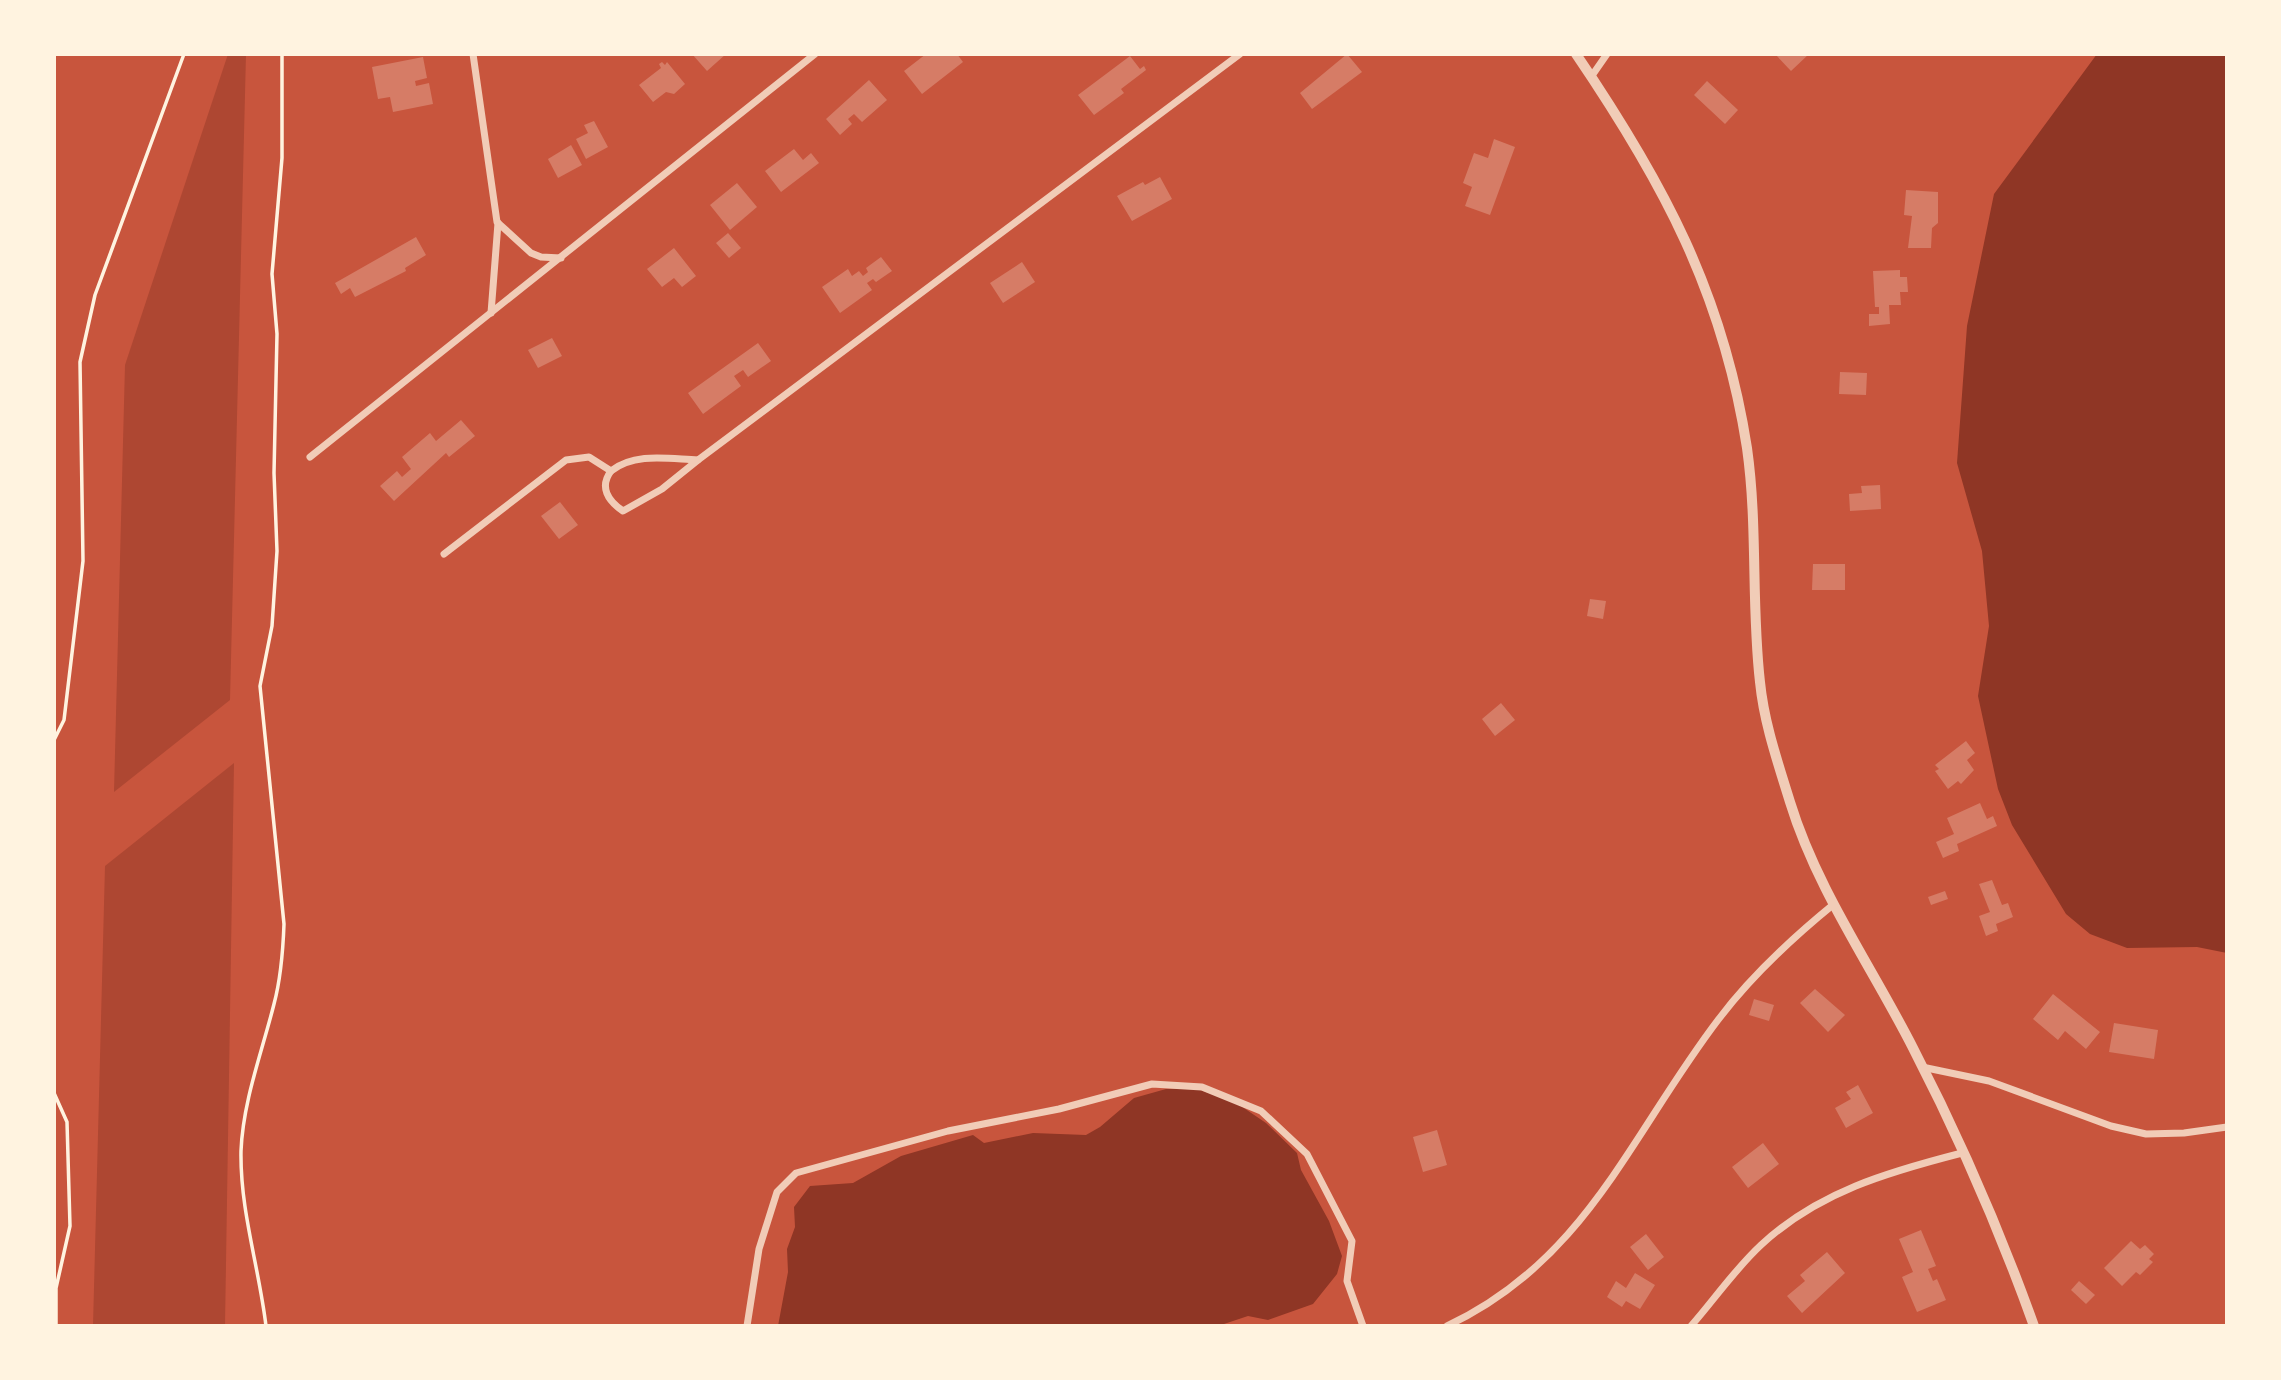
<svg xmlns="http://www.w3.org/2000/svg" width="2281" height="1380" font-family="Arial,sans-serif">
<rect width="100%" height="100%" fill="#c8553d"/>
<g fill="#ae4732">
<path d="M228,54h18l-16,646 -116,92 11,-427z"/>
<path d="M234,763l-9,563h-132l12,-460z"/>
</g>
<g fill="#8f3625">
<path d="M2097,54h130v899l-30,-6 -70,1 -37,-14 -24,-20 -54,-89 -14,-36 -20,-93 11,-70 -7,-75 -25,-88 10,-137 27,-132z"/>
<path d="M1166,1089h31l38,13 31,21 31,30 4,17 28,51 13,35 -5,18 -24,30 -45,16 -20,-4 -30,10h-440l10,-54 -1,-23 8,-22 -1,-20 16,-21 43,-3 48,-27 72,-21 11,8 49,-10 53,2 14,-8 34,-29z"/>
</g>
<g fill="#d67c66">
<path d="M692,54h34l-19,17z"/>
<path d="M926,54h31l6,8 -41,32 -18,-23z"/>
<path d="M1347,54l15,18 -50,37 -12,-16z"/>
<path d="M1775,54h34l-18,17z"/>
<path d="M1130,56l10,13 4,-3 2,4 -25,19 3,4 -30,22 -16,-20z"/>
<path d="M423,57l4,21 -12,3 1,5 13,-3 4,21 -40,8 -3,-15 -12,2 -6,-32z"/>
<path d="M662,62l3,3 2,-3 18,22 -11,10 -8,-2 -13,10 -14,-17 22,-17 -2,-4z"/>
<path d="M869,80l18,20 -25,22 -8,-8 -6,5 4,5 -12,11 -14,-16z"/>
<path d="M1707,81l31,29 -13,14 -31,-29z"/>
<path d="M594,121l14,26 -22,12 -10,-20 12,-6 -4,-8z"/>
<path d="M1494,139l21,8 -25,68 -25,-9 7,-19 -9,-4 11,-30 14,5z"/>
<path d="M571,145l11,20 -24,13 -10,-19z"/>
<path d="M794,149l9,11 8,-7 8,10 -38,29 -16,-21z"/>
<path d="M1160,177l12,22 -40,22 -15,-25 26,-14 2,3z"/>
<path d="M737,183l20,24 -27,23 -20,-25z"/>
<path d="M1906,190l32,2v31l-6,5 -1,20h-23l4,-32 -8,-1z"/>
<path d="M728,233l13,15 -12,10 -13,-15z"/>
<path d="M416,237l10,18 -21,13 1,3 -51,26 -5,-9 -9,6 -6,-11z"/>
<path d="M674,248l22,28 -14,11 -8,-9 -12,9 -15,-18z"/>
<path d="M881,257l11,14 -16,11 -3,-3 -6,4 5,7 -32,23 -18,-26 26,-18 4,7 7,-5 4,5 5,-4 -2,-4z"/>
<path d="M1022,262l13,20 -32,21 -13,-20z"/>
<path d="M1900,270v7h7l1,15h-8l1,13h-12l1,19 -21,2v-12h10v-7h-4l-2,-36z"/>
<path d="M552,338l10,18 -24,12 -10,-18z"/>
<path d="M758,343l13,18 -23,16 -5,-7 -9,6 7,10 -38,28 -15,-21z"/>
<path d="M1840,372l27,1 -1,22 -27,-1z"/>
<path d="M461,420l14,16 -26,21 -3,-4 -52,48 -14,-15 17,-15 5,6 9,-8 -9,-12 28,-24 6,8z"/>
<path d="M1880,485l1,24 -31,2 -1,-17 13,-1 -1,-7z"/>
<path d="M560,502l18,23 -19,14 -18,-23z"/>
<path d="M1813,564h32v26h-33z"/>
<path d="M1590,599l16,2 -3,18 -16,-3z"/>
<path d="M1501,703l14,17 -20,16 -13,-17z"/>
<path d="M1966,741l9,12 -8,7 7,10 -13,14 -3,-3 -10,8 -13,-18 4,-2 -4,-4z"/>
<path d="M1980,803l7,16 6,-3 4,10 -40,18 2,7 -16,7 -7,-16 18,-8 -7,-16z"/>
<path d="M1992,880l10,25 6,-2 5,14 -17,7 2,7 -12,5 -7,-20 11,-4 -11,-28z"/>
<path d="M1945,891l3,8 -17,6 -3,-8z"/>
<path d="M1815,989l30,26 -17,17 -28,-29z"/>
<path d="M2053,994l47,38 -14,17 -21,-18 -7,9 -25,-21z"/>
<path d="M1754,999l20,6 -5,16 -20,-6z"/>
<path d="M2114,1023l44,7 -4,29 -45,-7z"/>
<path d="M1858,1085l15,28 -27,15 -11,-20 16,-9 -5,-7z"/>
<path d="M1437,1130l10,35 -24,7 -10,-35z"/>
<path d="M1763,1143l16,21 -31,24 -16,-21z"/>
<path d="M1921,1230l15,36 -8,3 5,12 4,-2 9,21 -29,12 -15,-35 11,-5 -14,-33z"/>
<path d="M1646,1234l18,23 -16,13 -18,-23z"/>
<path d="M2131,1241l9,8 5,-4 9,9 -5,5 4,3 -13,13 -4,-3 -14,14 -18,-18z"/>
<path d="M1827,1252l18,21 -43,40 -15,-17 18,-15 -5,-6z"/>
<path d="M1635,1273l20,12 -15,24 -14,-8 -4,6 -15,-10 9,-16 10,7z"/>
<path d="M2079,1281l16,14 -9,9 -15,-14z"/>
</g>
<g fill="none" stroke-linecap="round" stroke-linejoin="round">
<g stroke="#fff3e0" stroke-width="3.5">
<path d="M54,740l10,-20 19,-159 -3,-199 15,-67 89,-241"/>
<path d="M54,1093l13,29 3,104 -14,62v38"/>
<path d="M266,1326c-7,-59 -26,-115 -25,-175 2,-50 21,-99 33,-147 7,-26 9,-53 10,-80l-24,-238 12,-60 5,-75 -3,-78 3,-139 -5,-60 10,-116v-104"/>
</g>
<g stroke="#f1ccb7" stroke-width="7">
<path d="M473,54l24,168 34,31 10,4 20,1"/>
<path d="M1591,77l16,-23"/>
<path d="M491,313l7,-90"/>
<path d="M310,457l505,-403"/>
<path d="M611,471c-12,16 -3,30 12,40l39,-22 36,-29"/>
<path d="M444,554l122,-94 23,-3 22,14c24,-19 58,-12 87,-11l542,-406"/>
<path d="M1922,1067l67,14 122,45 35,8 38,-1 43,-6"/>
<path d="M747,1326l12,-77 18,-57 19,-19 152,-42 111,-22 93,-25 50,3 59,24 46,43 45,87 -5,40 16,45"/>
<path d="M1447,1326c139,-65 184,-192 271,-306 34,-45 73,-81 116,-116"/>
<path d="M1691,1326c23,-26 44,-57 70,-81 57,-53 127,-73 201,-92"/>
</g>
<path stroke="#f1ccb7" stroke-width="10" d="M1576,54c87,128 147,239 171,394 11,78 4,156 13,234 4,41 18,81 30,120 27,88 82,165 123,246 46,89 87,183 121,278"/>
</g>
<rect width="2281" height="1380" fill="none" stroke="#fff3e0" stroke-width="112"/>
</svg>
